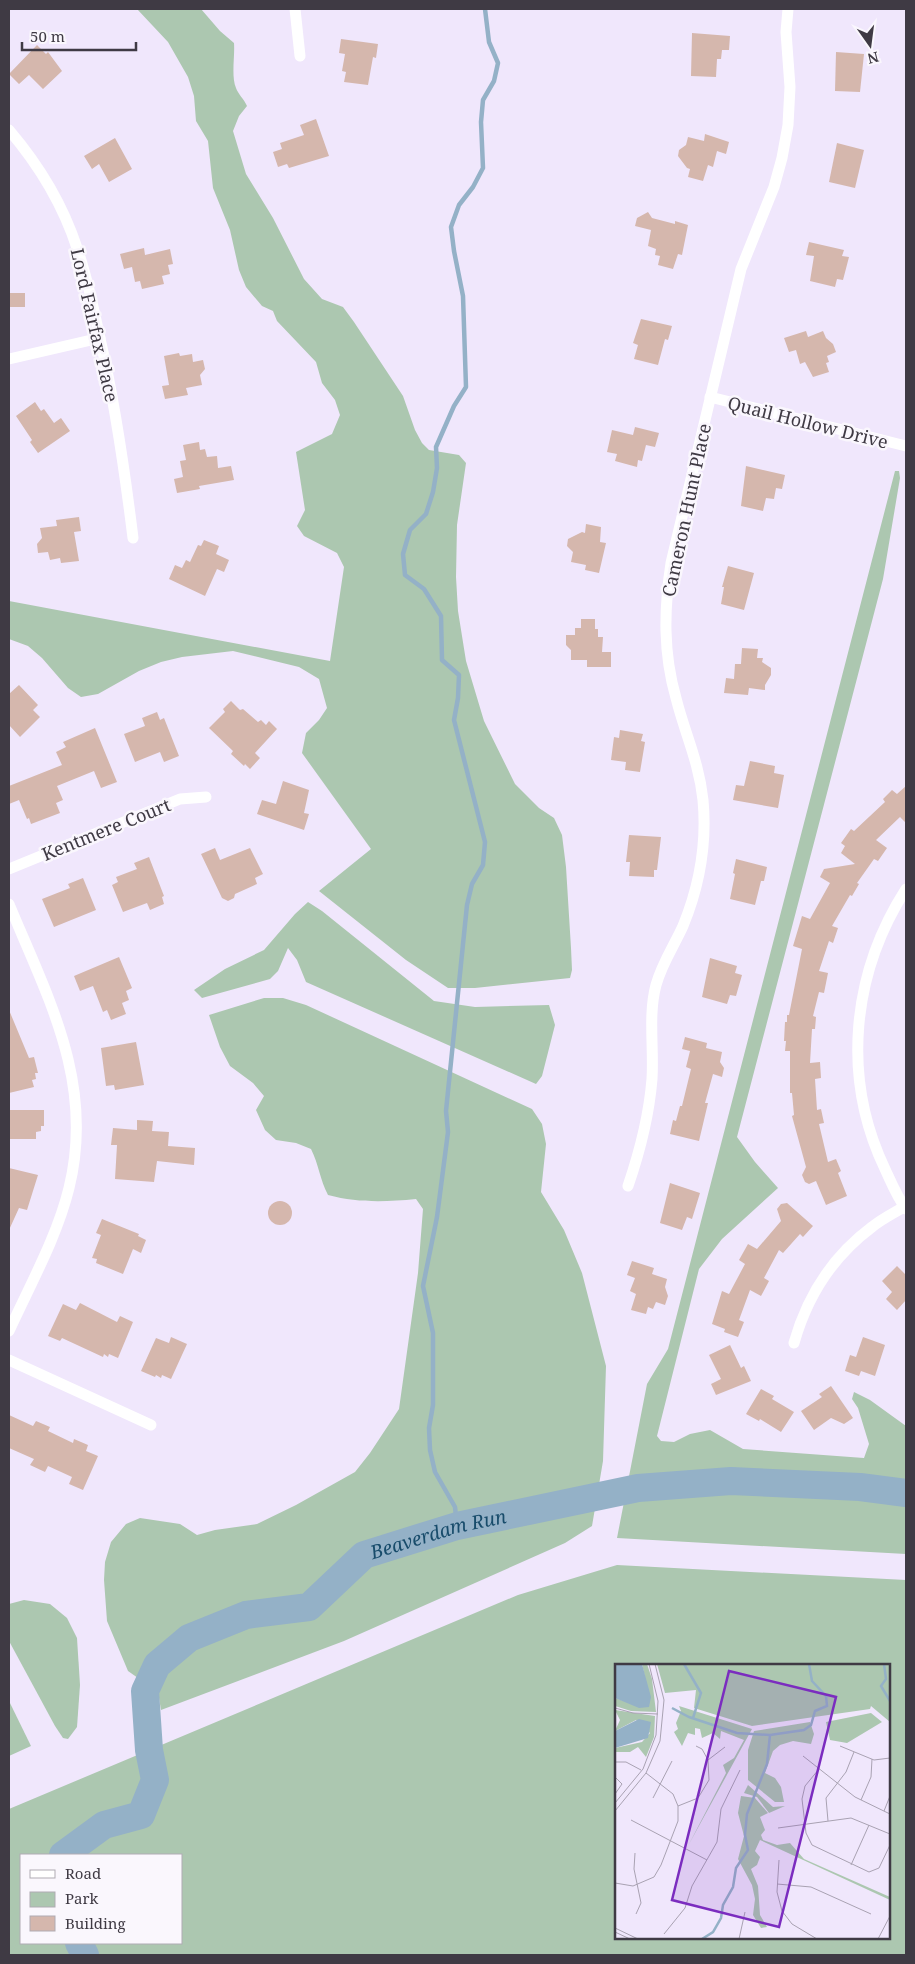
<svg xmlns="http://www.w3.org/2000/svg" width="915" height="1964" font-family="'Noto Serif',serif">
<rect width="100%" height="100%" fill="#f0e7fc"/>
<g fill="#acc7b0" fill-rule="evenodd">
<path d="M137,9h64l19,22 14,12c1,14 -3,33 2,45 2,6 8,11 11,18l-8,10 -6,15 13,43 27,44 31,61 18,20 21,8 11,15 49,74 12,34 7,13 7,7 30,5 7,8 -9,62 -1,52 2,34 8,50 18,60 31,63 24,24 15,10 8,17 4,32 5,81 1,22 -2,8 -95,10h-27l-42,-28 -87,-69 52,-42 -69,-96 4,-20 13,-13 8,-12 -8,-29 -20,-12 -66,-16 -51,6 -21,5 -22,9 -41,23 -17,3 -13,-9 -26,-30 -14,-12 -19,-7v-38l321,60 14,-94 -7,-14 -33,-17 -7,-10 8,-16 -9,-58 36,-18 8,-19 -5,-15 -13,-17 -6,-21 -39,-41 -4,-10 -11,-5 -16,-19 -7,-17 -9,-40 -17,-42 -5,-47 -12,-20 -2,-25 -6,-19 -20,-35z"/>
<path d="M895,471h4l1,7 -17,101 -146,558 18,25 23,26 -56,51 -23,30 -42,167 4,5 13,1 16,-8 20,-4 33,19 121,9 5,-14 -11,-36 -6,-9 2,-7 16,8 36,26v128l-289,-16 30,-154 21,-35z"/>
<path d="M308,902l14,9 112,90 41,6 74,-2 6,20 -13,51 -6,8 -230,-102 -9,-22 -9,-12 -10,23 -8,8 -68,19 -8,-8 31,-21 39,-19 31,-36z"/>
<path d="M264,998h19l23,7 226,104 10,15 4,20 -5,48 23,38 18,43 24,93 -3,95 -11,65 -27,17 -221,98 -183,69 -3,-18 -30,-21 -21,-50 -3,-41 1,-18 6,-20 15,-18 14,-6 40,6 17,11 18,-5 42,-6 39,-19 59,-33 15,-19 29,-44 19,-136 5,-64 -7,-10c-31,3 -58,4 -88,-4 -8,-15 -9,-30 -17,-46l-15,-6 -20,-3 -11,-10 -9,-20 8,-14 -11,-13 -23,-17 -10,-19 -11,-32z"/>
<path d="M617,1565l289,15v375h-897v-146l509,-214zM889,1665v273h-273v-273zM181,1855v88h-160v-88z"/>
<path d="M24,1600l26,4 17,14 10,20 3,47 -3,42 -9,12 -5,-1 -8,-12 -46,-85v-37z"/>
<path d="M9,1701l22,45 -22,10z"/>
</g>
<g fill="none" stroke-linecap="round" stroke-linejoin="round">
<path stroke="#94b1c7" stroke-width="4.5" d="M457,1526l-2,-19 -20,-35 -5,-22 -1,-22 4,-23v-72l-10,-47 14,-69 11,-85 -2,-21 21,-206 5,-21 11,-19 2,-23 -31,-122 4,-22 1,-23 -17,-15 -1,-44 -17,-27 -19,-14 -2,-21 7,-24 16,-16 7,-22 4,-24 -1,-21 18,-41 12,-19 -3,-91 -9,-45 -3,-24 8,-22 14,-18 10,-19 -2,-46 2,-22 11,-19 4,-18 -9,-21 -4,-33"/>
<g stroke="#94b1c7" stroke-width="28">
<path id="s1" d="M63,1855l41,-30 37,-10 14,-35 -6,-30 -4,-59 12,-26 32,-27 57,-23 63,-8 55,-52 93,-29 181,-38 93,-7 129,6 46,6"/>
<path d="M79,1943l6,12"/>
</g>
</g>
<g fill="#d5b7ad">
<path d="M692,33l38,3 -1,14h-7l-1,9h-4l-1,18 -25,-1z"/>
<path d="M341,39l37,5 -2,14 -3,-1 -5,28 -24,-3 2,-10 -4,-1 3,-17 -6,-1z"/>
<path d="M37,45l9,9 2,-2 14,19 -19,18 -14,-14 -10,9 -10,-10z"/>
<path d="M836,52l28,2 -4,38 -25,-1z"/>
<path d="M316,119l13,37 -40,12 -2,-4 -9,3 -5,-15 9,-3 -2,-6 24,-8 -4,-10z"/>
<path d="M705,134l24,8 -3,12 -9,-3 -4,16 -5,-2 -5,16 -15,-4 2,-8 -3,-1 -9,-12 1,-6 7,-5 2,-8 16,4z"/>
<path d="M115,138l17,31 -23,13 -10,-18 -7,5 -8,-13z"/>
<path d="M837,143l27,7 -9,38 -26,-6z"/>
<path d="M648,212l4,6 23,6v-3l13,4 -6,30 -4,-1 -5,15 -15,-4 2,-9 -5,-1 1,-6 -8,-3 3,-16 -16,-4 2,-8z"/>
<path d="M809,242l35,8 -2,6 7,1 -6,23 -6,-1 -2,8 -25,-6 4,-25 -8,-1z"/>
<path d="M144,248l1,7 25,-6 3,15 -5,1 2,9 -8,2 2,8 -22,5 -2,-8 -5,1 -3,-15 -8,2 -4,-15z"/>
<rect x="9" y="293" width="16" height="14"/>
<path d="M641,319l31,7 -4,14 -3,-1 -7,26 -24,-6 4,-14 -5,-2z"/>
<path d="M806,331l2,6 15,-6 3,7 7,6 3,8 -9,4 2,6 -3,1 3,9 -16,5 -8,-15 -5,2 -4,-14 -7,2 -5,-14z"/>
<path d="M179,353l1,3 12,-2 1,8 10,-2 2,9 -5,6 2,10 -16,3 2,7 -23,4 -3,-13 7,-1 -5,-29z"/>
<path d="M35,402l6,9 3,-2 10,14 7,-5 9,13 -32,22 -8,-11 2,-2 -16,-24z"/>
<path d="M635,427l24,6 -4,14 -9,-2 -4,16 -4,-1 -1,7 -22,-6 2,-7 -10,-2 5,-22 21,5z"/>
<path d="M199,442l1,8 5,-1 2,8 10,-1 1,12 13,-2 3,14 -35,6 1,3 -23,4 -3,-14 9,-2 -3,-16 6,-1 -3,-15z"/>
<path d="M746,466l39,9 -3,14 -6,-1 -2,11 -8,-1 -3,13 -22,-5z"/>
<path d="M79,517l2,14 -7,1 5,29 -18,2 -1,-5 -10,2 -2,-8 -10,1 -1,-9 5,-6 -2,-10 17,-2 -1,-6z"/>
<path d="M586,524l15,3 -1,15 6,1 -7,30 -14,-3 1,-5 -15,-3 2,-10 -6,-6 1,-7 14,-7 3,1z"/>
<path d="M204,540l15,6 -3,8 13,6 -5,12 -7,-3 -12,27 -36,-17 6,-14 7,3 4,-8 4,2 8,-17 3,1z"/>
<path d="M728,566l26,7 -10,37 -23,-6 3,-17h-2z"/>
<path d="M581,619h14v10h3v8h5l-1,15h9v15h-24v-7h-16v-10l-5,-5v-10h9v-7h6z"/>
<path d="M742,648l16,1 -1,9h6l-1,4 9,6v7l-6,10v5l-16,-2 -1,7 -24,-2 2,-15 8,1 1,-15h6z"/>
<path d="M19,685l19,20 -5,5 7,7 -20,20 -11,-12v-31z"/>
<path d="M231,701l9,9 3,-1 15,13 3,-2 5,5 3,-4 8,8 -22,24 5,5 -10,11 -5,-5 -1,2 -13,-12 2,-3 -24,-23 16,-16 -2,-3z"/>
<path d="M157,712l3,8 4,-2 15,38 -15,6 -4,-10 -25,10 -11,-28 21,-8 -3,-8z"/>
<path d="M95,728l22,54 -16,6 -7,-17 -37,15 6,14 -7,3 4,10 -29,11 -2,-6 -2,1 -8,-19 -10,4v-18l53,-21 -6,-13 10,-5 -3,-5z"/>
<path d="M620,730l23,4 -2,7 4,1 -5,30 -15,-2 1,-8 -15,-2 3,-23 5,1z"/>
<path d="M750,761l25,5 -1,7 10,2 -6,33 -45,-8 3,-15 8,1z"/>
<path d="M283,781l26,9 -5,23 5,1 -5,16 -47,-16 5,-14 14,4z"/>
<path d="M906,786v37l-6,-6 -24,23 11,8 -9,13 -4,-2 -17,24 2,1 -7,12 -2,-1 -18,31 6,2 -5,15 -4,-2 -10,30 9,2 -4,20 -5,-1 -6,24 3,1 -1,12h-3l-2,34 10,-1 1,16 -6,1 2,31 4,-1 3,14 -5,1 9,38 8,-3 5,12 -3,2 9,23 -21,9 -10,-24 -7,3 -4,-2 -3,-7 4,-8 -14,-51 2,-1 -2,-22h-2v-42h-5l1,-10h-2l1,-19h2v-7h2l13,-66 -9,-3 9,-30 8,3 20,-36 -10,-6 4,-8 31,-5 -14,-11 4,-7 -4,-3 10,-14 3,2 31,-29 -2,-3 9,-9 5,4z"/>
<path d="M629,835l32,2 -4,33h-3v7l-25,-1 1,-14h-4z"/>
<path d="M215,848l5,12 30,-12 13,26 -8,4 2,6 -22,10 -1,4 -6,3 -6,-3 -21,-44z"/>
<path d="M149,857l15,39 -2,1 2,7 -14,6 -3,-7 -24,9 -11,-27 6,-3 -2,-5 21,-8 -3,-6z"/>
<path d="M736,859l31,8 -3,14h-3l-6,24 -25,-6 5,-25 -2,-1z"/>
<path d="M83,878l13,32 -42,17 -12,-28 28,-11 -2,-4z"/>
<path d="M119,957l13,31 -6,3 3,9 -7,3 4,11 -15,6 -4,-10 -4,2 -10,-26 -13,5 -6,-15z"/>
<path d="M710,958l27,8 -2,7 7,2 -6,21 -6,-1 -3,9 -25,-7z"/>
<path d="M9,1010l20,48 5,-1 4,16h-3l1,6 -4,1 2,7 -25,6z"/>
<path d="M685,1037l22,6 -1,5 16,4 -2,10 4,6 -2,9 -9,-3 -8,29h3l-9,38 -29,-7 3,-14 3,1 4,-15h2l9,-37 -5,-2 4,-16 -8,-2z"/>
<path d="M136,1042l8,43 -29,5 -1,-5 -8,1 -5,-38z"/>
<path d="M9,1110h35v16h-3v5l-5,1v7h-27z"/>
<path d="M137,1120l16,1 -1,10 17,1 -1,14 27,2 -1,17 -37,-4 -3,21 -39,-3 2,-34h-6l2,-17 24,2z"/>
<path d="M9,1168l29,7 -11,35 -8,-2 -10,22z"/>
<path d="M670,1183l30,10 -8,26 -5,-2 -5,13 -22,-7z"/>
<circle cx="280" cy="1213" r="12"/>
<path d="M787,1203l26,23 -10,11 -3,-3 -17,19 -4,-3 -15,28 5,3 -8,15 -11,-6 -11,30 5,2 -6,15 -14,-5 1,-3 -13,-5 10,-33 7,3 16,-30 -6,-4 9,-16 9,5 24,-28 -4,-12 4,-5z"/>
<path d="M102,1219l37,15 -1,2 8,4 -5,13 -8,-4 -10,25 -27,-11 1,-4 -5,-1 9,-23 -5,-2z"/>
<path d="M632,1261l22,7 -2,6 15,5 -2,8 3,9 -3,9 -9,-3 -3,7 -5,-2 -2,7 -15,-4 5,-16 -6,-3 5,-13 -8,-3z"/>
<path d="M897,1266l9,9v25l-9,10 -11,-11 6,-7 -10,-11z"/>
<path d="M80,1303l37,19 3,-6 13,6 -15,36 -9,-4 -1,3 -4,-3 -1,3 -41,-19 -2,3 -12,-5 15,-32 13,6z"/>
<path d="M171,1337l16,7 -16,35 -9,-4 -1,3 -5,-3 -1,2 -14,-6 15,-33 13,5z"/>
<path d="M863,1337l22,8 -10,31 -14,-5 -2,5 -14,-5 5,-16 6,2z"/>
<path d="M730,1345l11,23 3,-2 7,15 -35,14 -5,-11 10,-5 -12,-24z"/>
<path d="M831,1386l22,32 -9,6 -13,-6 -17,12 -13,-19 21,-14 -3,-3z"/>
<path d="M761,1389l13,7 -2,3 22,13 -13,20 -21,-13 -1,2 -13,-7z"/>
<path d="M9,1415l24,11 3,-5 14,6 -2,4 25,12 1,-4 14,6 -2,6 12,5 -15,34 -14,-6 3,-7 -24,-11 -3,6 -15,-7 4,-6 -25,-11z"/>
</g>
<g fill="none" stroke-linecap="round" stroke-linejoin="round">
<g stroke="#fff" stroke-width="11">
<path d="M295,9l5,47"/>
<path d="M9,130c29,34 54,75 68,118 11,31 17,63 24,95 15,65 24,130 32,195"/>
<path d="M9,359l91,-21"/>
<path d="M710,397l196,49"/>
<path d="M9,869l171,-70 26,-2"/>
<path d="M906,889c-54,84 -65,188 -21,280 6,13 12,28 21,40"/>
<path d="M9,904c39,94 86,179 60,284 -12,49 -39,97 -60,143"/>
<path d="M628,1186c12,-35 21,-70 24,-107 2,-31 -4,-64 4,-94 6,-22 18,-39 27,-59 16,-39 24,-83 20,-126 -4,-38 -18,-66 -27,-102 -13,-45 -12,-89 -5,-135l70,-294 33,-82 8,-29 6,-33 2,-38 -4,-55 2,-23"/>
<path d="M794,1343c13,-46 39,-87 78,-116 10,-8 22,-14 32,-20"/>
<path d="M9,1360l142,65"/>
</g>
</g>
<g text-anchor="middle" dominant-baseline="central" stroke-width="5" stroke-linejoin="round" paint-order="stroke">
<g font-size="18" fill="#3f3a44" stroke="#faf7fd">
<text transform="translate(95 325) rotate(77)">Lord Fairfax Place</text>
<text transform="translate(808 422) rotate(14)">Quail Hollow Drive</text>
<text transform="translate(686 510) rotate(-78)">Cameron Hunt Place</text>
<text transform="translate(106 829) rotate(-22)">Kentmere Court</text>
</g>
<g font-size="19" font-style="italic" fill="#184c6b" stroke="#faf7fd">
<text stroke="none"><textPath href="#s1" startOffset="565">Beaverdam Run</textPath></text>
</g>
</g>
<g transform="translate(615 1664)">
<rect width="275" height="275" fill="#f0e7fc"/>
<path d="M27,0h5l5,15 4,33 -25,-1 -16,-5v-8l12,4 23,-2zM42,0h233v58l-19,-16 -1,3 -118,17 -58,-18 2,-18 -31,3zM64,42l73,23 -64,117 38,-73 -3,-8 11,-7 10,-18 -23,-9 -1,8 -7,-6 -11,5 -2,-9 -5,-1v7l-7,-2 -6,13 -8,-14 4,-3 -2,-6 5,-12zM0,46l40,6 -1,21 -8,20 -8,-10 -8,5h-15v-4l27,-6 8,-9 -14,-13 -21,11 5,-11zM256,49l11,9 -35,21 -17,-3 -4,-18zM195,58l4,12 -3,10 -18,-3 -13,4 -7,6 -8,22 10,5 6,9 3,15h-9l-27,-22v-30l6,-19zM133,121l25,22 12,-1 -16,7 -12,-16 -13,-4zM126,132l14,2 13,15 -8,4 5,13 -4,5 2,5 14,5 13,-2 14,16 86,38v3l-130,-60 -5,11 5,6 -3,8 -6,4 7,17 2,29 7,12 -6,1 -8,-13 2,-16 -3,-14 -14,-26 6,-23 -6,-23z" fill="#acc7b0"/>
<path d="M0,0h27l9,33 -2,10 -10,1 -24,-10zM24,55l12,3 -3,16 -33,10v-17z" fill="#94b1c7"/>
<path fill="none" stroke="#94b1c7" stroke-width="2.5" d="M69,0l17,29 -8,25M269,0l2,15 -5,7 9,15M57,44l17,9 48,16 33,2 34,-5 7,-5 4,-14 12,-5 -1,-10 -14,-15 -3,-17M87,275l11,-7 8,-14 2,-13 10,-18 3,-19 12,-18 -3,-15 2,-21 20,-50 3,-29"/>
<path fill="none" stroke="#a9a2b2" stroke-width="1" d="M0,44l18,5 25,1M225,82l34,14 16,-2M188,92l52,41 35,17M93,96l17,-13M0,98h11l15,8M204,105l-14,17 -3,13 4,34 6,12 57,27 10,-4 11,-23M0,113l7,7 -7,10M38,134l19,-37M246,136l10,-23 1,-18M0,139l28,-34 13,-34 2,-34 -9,-37M63,142l20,-8 11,-18 -1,-20 -6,-11 -6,-3M0,147l31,-38 14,-32 4,-41 -9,-36M269,147l6,-15M16,156l76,40M213,157l-2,-23 20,-26 8,-20M163,164l73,-10 39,16M20,189l-1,16 7,34 -5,11M164,196l-2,32 5,19 10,13 25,15M236,201l18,-40M0,219l18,3 21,-9 7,-12 17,-44v-15l-5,-12 -27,-21M162,220l34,3 60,27M0,264l23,11M0,268l15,7M49,270l21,-26 7,-22 25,-44 4,-33 19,-39M124,275l6,-27M263,275l12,-23"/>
<path fill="#7b2cbf" fill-opacity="0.15" stroke="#7b2cbf" stroke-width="2.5" d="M114,7l107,26 -57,230 -107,-27z"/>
<rect width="275" height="275" fill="none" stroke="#3f3a44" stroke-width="2.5"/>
</g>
<rect width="915" height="1964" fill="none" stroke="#3f3a44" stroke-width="20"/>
<rect x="20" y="1854" width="162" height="90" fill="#faf7fd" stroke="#afabb3"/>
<rect x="30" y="1870" width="25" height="8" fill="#ffffff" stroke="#afabb3"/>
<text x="65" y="1879" font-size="15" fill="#3f3a44">Road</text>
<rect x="30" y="1892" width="25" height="15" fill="#acc7b0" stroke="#afabb3"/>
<text x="65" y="1904" font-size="15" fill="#3f3a44">Park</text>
<rect x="30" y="1916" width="25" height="15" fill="#d5b7ad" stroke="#afabb3"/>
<text x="65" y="1929" font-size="15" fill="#3f3a44">Building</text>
<g transform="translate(870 45) rotate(166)" stroke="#faf7fd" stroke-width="4" paint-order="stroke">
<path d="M0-4L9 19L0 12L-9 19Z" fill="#3f3a44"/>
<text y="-8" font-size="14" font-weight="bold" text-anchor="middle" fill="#3f3a44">N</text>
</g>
<path d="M22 42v8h114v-8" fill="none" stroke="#3f3a44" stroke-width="2.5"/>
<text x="30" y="42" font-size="15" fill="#3f3a44" stroke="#faf7fd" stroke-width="4" paint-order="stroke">50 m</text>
</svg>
